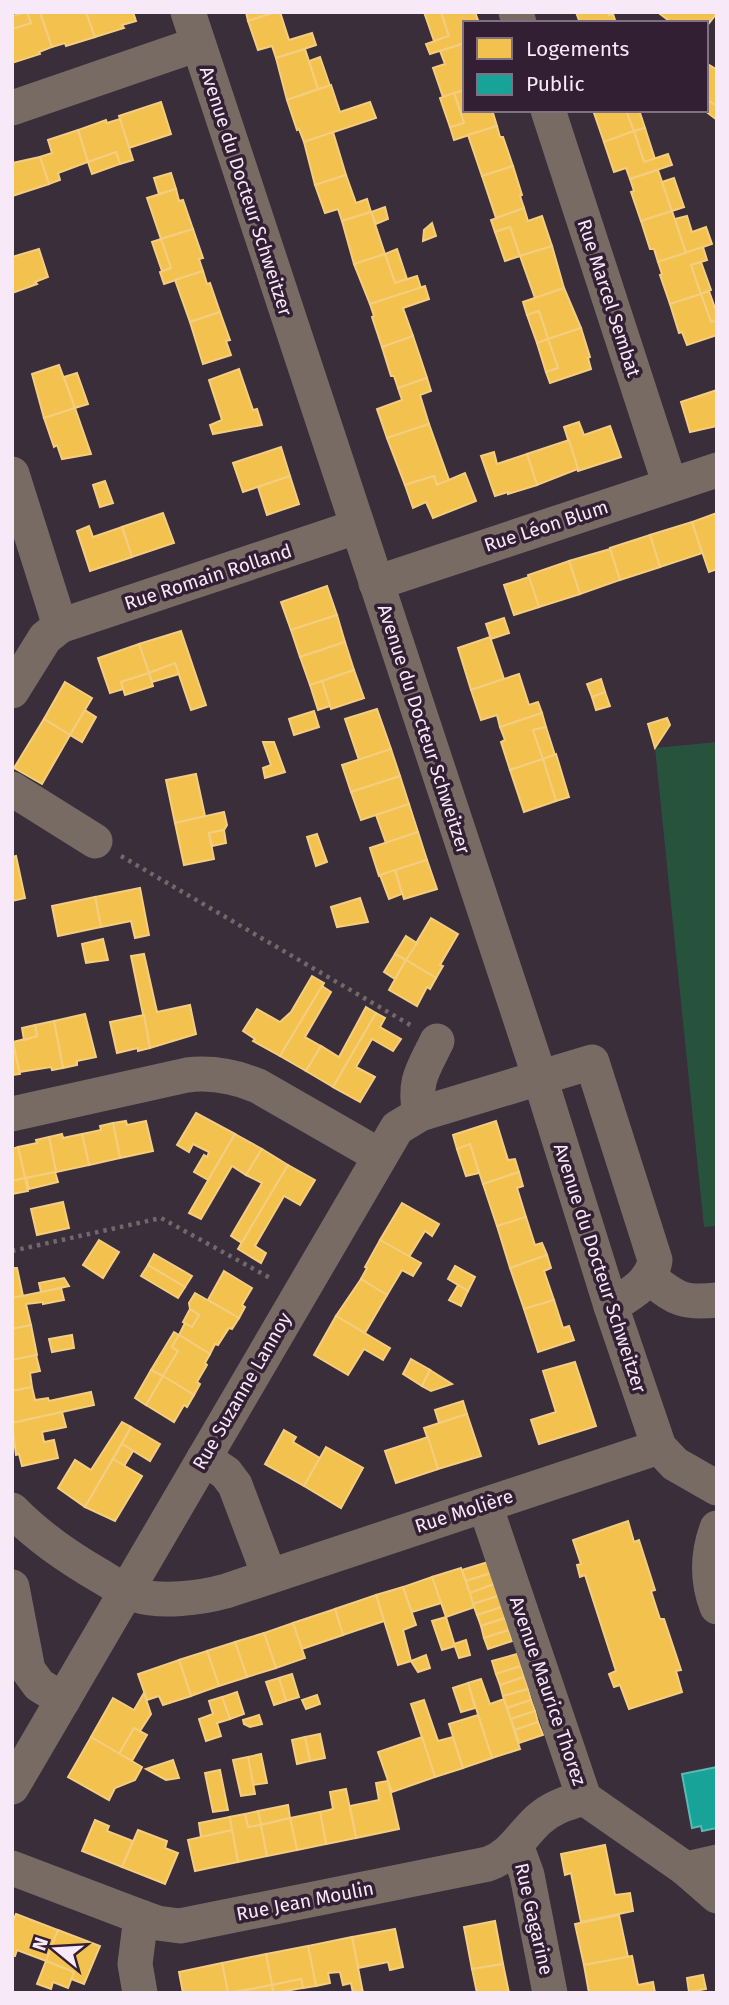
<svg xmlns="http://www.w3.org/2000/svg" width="729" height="2005" font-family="'Fira Sans',sans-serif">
<rect width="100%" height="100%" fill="#392e3a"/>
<path fill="#27533c" d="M717,742v484l-13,1 -49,-479z"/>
<g fill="#f2c14e" stroke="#f4cd81" stroke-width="2">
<path d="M27,12h13l12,35 -13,5 1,2 -28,9v-34l19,-6z"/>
<path d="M27,12l4,11 -19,6v-13z"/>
<path d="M40,12h46l9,25 -29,9 -1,-3 -13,4z"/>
<path d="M86,12h47l3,9 -14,4 2,3 -29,9z"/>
<path d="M246,12h30l-28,9z"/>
<path d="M276,12h4l9,28 23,-7 4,12 -40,13 -4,-12 -14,4 -10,-29z"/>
<path d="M424,12h17l8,24 -15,5z"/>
<path d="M441,12h34l4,11h-14v20l-35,11 -4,-10 23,-8z"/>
<path d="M576,12h32l1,3 4,-1 3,9h-36z"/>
<path d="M661,12h56v1l-11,14v-4h-34l-12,-9z"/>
<path d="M465,43v47l-22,7 -10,-29 12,-4 -5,-13z"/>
<path d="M305,49l13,40 -31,11 -11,-42z"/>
<path d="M320,57l10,29 -12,3 -9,-28z"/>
<path d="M706,63l10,6 1,-2v39l-11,-7z"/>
<path d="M331,85l9,27 30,-10 6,16 -72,24 -5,-13 -2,1 -10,-30z"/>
<path d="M465,90v20h30l-2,3 4,13 -43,14 -4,-13 14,-4 -10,-30z"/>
<path d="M454,93l10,30 -14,4 -10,-29z"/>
<path d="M706,99l11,7v14l-13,-10h2z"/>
<path d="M161,102l10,32 -42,14 -10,-32z"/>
<path d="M595,110h31l8,21 -30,11 -10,-29z"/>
<path d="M626,110h13l6,18 -11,3z"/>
<path d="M120,119l13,41 -13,4 -4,-12 -28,10 -10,-32 28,-10 1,3z"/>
<path d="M497,126l3,11h3l10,29 -31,10 -14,-41z"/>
<path d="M645,128l10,31 -11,3 -10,-31z"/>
<path d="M78,130l10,32 -30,11 2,7 -11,4 -9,-27 12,-4 -4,-13z"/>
<path d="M634,131l10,31 24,-8 4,11 -42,14 -4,-11 -12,4 -10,-30z"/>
<path d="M333,132l13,43 -31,10 -11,-43z"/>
<path d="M116,152l4,12 -28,10 -4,-12z"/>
<path d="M40,157l9,27 -37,12v-33z"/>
<path d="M513,166l9,29 -2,1 4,12 -28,10 -14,-42z"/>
<path d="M658,170l14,41 -31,10 -10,-29 3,-1 -4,-12z"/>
<path d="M171,173l5,16 -17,5 -5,-16z"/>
<path d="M346,175l10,28 11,-4 4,13 -29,9 -4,-12 -13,4 -10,-28z"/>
<path d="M674,178l10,29 -12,4 -10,-29z"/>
<path d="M176,189l3,12 4,-1 10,29 -32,10 -14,-41z"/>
<path d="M385,207l3,12 -12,5 -5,-12z"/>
<path d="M524,208l4,13 14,-5 10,30 -32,10 -10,-29 -15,5 -4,-12z"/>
<path d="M672,211l14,42 -28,9 -4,-13h-4l-9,-28z"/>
<path d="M371,212l14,42 -31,10 -12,-43z"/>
<path d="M687,216l5,16 14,-5 6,17 -26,9 -11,-34z"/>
<path d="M432,223l4,13 -13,5 1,-11z"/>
<path d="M510,227l10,29 -15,5 -10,-29z"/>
<path d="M193,229l10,29 -4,1 4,12 -39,13 -4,-12 11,-4 -10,-29z"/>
<path d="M161,239l10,29 -9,3 -10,-29z"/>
<path d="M552,246l12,42 -29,10 -15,-42z"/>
<path d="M703,247l4,13 -16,5 10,29 -31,10 -10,-29 2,-1 -4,-12z"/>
<path d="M39,249l9,28 -13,5 2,2 -25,9v-36z"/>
<path d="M397,249l10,30 -12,4 -10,-29z"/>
<path d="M385,254l10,29 22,-7 4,12 -51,16 -16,-40z"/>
<path d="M701,262l10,28 -10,4 -10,-29z"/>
<path d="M203,271l4,13 3,-1 10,29 -30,10 -15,-42z"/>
<path d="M425,286l4,13 -26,9 10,28 -31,11 -10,-30 2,-1 -4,-12z"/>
<path d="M564,288l17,40 -33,11 -9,-28 -12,4 -4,-13z"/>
<path d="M709,291l8,23v7l-6,1 -10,-28z"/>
<path d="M701,294l10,28 6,-1v14l-30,10 -5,-13 -3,1 -9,-29z"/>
<path d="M539,311l9,28 -11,4 -10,-28z"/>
<path d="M220,312l10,28 -4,1 5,14 -28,9 -13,-42z"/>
<path d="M581,328l9,29 -2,1 3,11 -41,14 -4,-11 12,-4 -10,-29z"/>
<path d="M413,336l14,42 -29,10 -4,-12h-3l-9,-29z"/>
<path d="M548,339l10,29 -12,4 -9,-29z"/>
<path d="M59,365l16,43 -31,10 -12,-44z"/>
<path d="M239,369l14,41 4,-1 5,16 -49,9 -3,-9 12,-5 -13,-40z"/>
<path d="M77,373l11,31 -13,4 -11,-31z"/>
<path d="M427,378l4,13 -11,4 9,29 -42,14 -10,-29 25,-9 -4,-12z"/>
<path d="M717,390v36l-27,6 -9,-30z"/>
<path d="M75,408l16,46 -29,5 -5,-14 -3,2 -10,-29z"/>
<path d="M579,422l5,13 26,-9 11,31 -43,14 -14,-44z"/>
<path d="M429,424l20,56 -12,5 -3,-9 -29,9 -18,-47z"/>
<path d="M569,440l9,29 -41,16 -10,-31z"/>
<path d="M281,447l9,29 -47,16 -10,-29z"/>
<path d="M494,452l3,12 30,-10 10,31 -29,9v-2l-13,4 -14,-40z"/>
<path d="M465,473l11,28 -43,17 -7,-16 -13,6 -8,-23 29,-9 3,9z"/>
<path d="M290,476l9,28 -32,11 -9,-28z"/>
<path d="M105,481l8,22 -13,4 -7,-22z"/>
<path d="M163,513l11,30 -42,14 -10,-30z"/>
<path d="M717,513v56l-8,3 -17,-50z"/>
<path d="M692,522l10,31 -42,14 -10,-32z"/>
<path d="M89,526l4,11 29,-10 10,30 -42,14 -13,-40z"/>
<path d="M650,535l10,32 -40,13 -10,-32z"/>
<path d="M610,549l10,31 -40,14 -11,-33z"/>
<path d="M569,561l11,33 -41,13 -11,-32z"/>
<path d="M529,577l10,30 -25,8 -10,-30z"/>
<path d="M327,586l10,29 -46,15 -10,-28z"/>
<path d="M337,615l8,27 -45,15 -9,-27z"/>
<path d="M504,618l5,15 -18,6 -5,-15z"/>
<path d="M181,631l25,74 -15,5 -16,-47 -26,10 -10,-29z"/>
<path d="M490,637l14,42 -33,11 -13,-42z"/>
<path d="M345,642l9,28 -44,15 -10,-28z"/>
<path d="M139,644l10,29 -28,9 2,7 -13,4 -12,-35z"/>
<path d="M175,663l4,11 -27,8 -3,-9z"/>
<path d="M354,670l10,28 -33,11 -9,-28z"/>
<path d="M149,673l4,13 -28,9 -4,-13z"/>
<path d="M519,674l10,31 9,-3 4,11 -42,14 -3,-12 -16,5 -10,-30z"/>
<path d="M601,679l4,13 -13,5 -5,-13z"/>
<path d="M322,681l8,25 -12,4 -8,-25z"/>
<path d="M65,682l27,16 -22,37 -26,-16z"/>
<path d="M605,692l5,14 -14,4 -4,-13z"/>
<path d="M377,709l14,40 -32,11 -14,-41z"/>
<path d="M85,710l11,7 -14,25 -12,-7z"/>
<path d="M314,711l5,16 -25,8 -5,-16z"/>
<path d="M542,713l4,14 -13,3 10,29 -33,11 -9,-28 4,-2 -5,-13z"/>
<path d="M667,718l3,7 -15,23 -7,-24z"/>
<path d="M44,719l26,16 -28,49 -28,-16z"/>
<path d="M546,727l9,28 -12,4 -10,-29z"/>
<path d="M263,742h11l11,30 -20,6 -2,-10 8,-3z"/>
<path d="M391,749l9,27 -49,16 -9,-27z"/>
<path d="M556,754l13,43 -13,4 -13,-42z"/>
<path d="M543,759l13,42 -32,11 -14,-42z"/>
<path d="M196,774l9,42 -30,7 -9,-43z"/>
<path d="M400,776l9,28 -48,16 -10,-28z"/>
<path d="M409,804l9,28 -32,11 -10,-28z"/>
<path d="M224,812l3,13 -3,5 -15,3 5,26 -30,6 -9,-42z"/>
<path d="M224,830l2,13 -14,3 -3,-13z"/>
<path d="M418,832l9,28 -48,16 -9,-28z"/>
<path d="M317,834l10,28 -11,4 -9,-29z"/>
<path d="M16,856l9,42 -13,3v-44z"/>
<path d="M427,860l10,29 -33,10 -9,-29z"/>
<path d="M395,870l7,24 -13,5 -9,-24z"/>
<path d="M140,888l9,47 -14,3 -4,-17 -30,6 -6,-30z"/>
<path d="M95,897l6,30 -43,9 -6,-30z"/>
<path d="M360,898l8,24 -31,5 -6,-20z"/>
<path d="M431,918l27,16 -18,31 3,1 -7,12 -30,-18z"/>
<path d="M406,936l11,7 -11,17 -11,-6z"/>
<path d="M103,939l5,21 -22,3 -4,-19z"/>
<path d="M144,954l13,58 33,-7 6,29 -46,14 -19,-92z"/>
<path d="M395,954l11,6 -11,19 -11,-7z"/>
<path d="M406,960l30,18 -6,11 -3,-2 -10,19 -28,-16z"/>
<path d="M312,976l12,7 -44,73 -27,-15 2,-2 -12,-8 14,-22 23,13 11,-10z"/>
<path d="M322,986l9,6 -26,45 16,9 -15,25 -26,-15z"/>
<path d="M366,1007l10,6 -43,74 -27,-16 15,-25 18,11z"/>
<path d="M376,1013l9,5 -5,9 21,12 -8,12 -21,-12 -16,28 19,10 -15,25 -27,-15z"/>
<path d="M85,1014l11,43 -19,4v4l-14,3 -9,-47z"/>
<path d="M144,1015l6,33 -12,3v-3l-21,5 -7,-31z"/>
<path d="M54,1021l9,47 -11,2 -1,-3 -32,5 -6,-30 24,-6 -2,-11z"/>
<path d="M35,1025l2,11 -13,4 -2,-12z"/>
<path d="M12,1039l8,35 -8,1z"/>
<path d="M196,1113l39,21 -27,46 -14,-8 10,-17 3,2 2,-5 -16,-8 -4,8 -12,-7z"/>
<path d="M126,1121l1,4 19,-4 7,30 -33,7 -7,-35z"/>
<path d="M496,1121l12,39 7,-1 4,13 -36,12 -13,-40 -13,5 -4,-14z"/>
<path d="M113,1123l7,35 -31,7 -7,-31 19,-4 -1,-4z"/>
<path d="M62,1134l1,4 19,-4 7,31 -33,7 -7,-35z"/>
<path d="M235,1134l27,15 -16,26 -14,-9 -31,53 -12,-6z"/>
<path d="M49,1137l7,35 -31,6 -7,-31 19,-4 -1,-3z"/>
<path d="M470,1144l9,29 -13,3 -9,-27z"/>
<path d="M18,1147l7,31 -13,3v-32z"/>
<path d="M262,1149l26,16 -46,78 -11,-7 31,-53 -16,-8z"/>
<path d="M288,1165l27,15 -15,25 -16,-9 -29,50 11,7 -5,10 -23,-14z"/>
<path d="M55,1172l3,10 -29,7 -3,-11z"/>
<path d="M519,1172l4,14 -6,2 9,29 -29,9 -14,-42z"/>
<path d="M25,1178l3,13 -16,3v-13z"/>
<path d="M63,1202l6,26 -32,7 -6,-26z"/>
<path d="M402,1203l37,21 -7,12 -7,-5 -16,26 -29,-17z"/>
<path d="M526,1217l9,28 7,-2 5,12 -37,13 -13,-42z"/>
<path d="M99,1240l20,12 -16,26 -20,-13z"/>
<path d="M380,1240l41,23 -8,13 -11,-6 -15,25 -26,-16 6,-11 -2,-1z"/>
<path d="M154,1254l38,22 -7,11 -37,-22z"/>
<path d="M547,1255l4,13 -7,3 10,29 -30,9 -14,-41z"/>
<path d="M148,1265l37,22 -7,11 -37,-22z"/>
<path d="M455,1266l20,11 -7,14 -20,-12z"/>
<path d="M12,1268h5l6,28 -11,2z"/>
<path d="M224,1271l28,17 -10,17 3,2 -6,11 -31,-18z"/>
<path d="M64,1278l5,8 -28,6 -2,-9z"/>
<path d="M361,1279l26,16 -22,38 -29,-17z"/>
<path d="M458,1285l10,6 -7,15 -12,-6z"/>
<path d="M61,1288l3,12 -21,4v-2l-17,2 5,21 -19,4v-31z"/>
<path d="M195,1293l44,25 -7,11 -3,-1 -11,17 -3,-1 -5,10 -31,-19 6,-12 7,4 7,-12 -9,-6 -1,-6z"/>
<path d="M554,1300l9,28 6,-2 5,14 -36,12 -14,-43z"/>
<path d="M190,1309l9,6 -7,12 -9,-5z"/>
<path d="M336,1316l54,32 -7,12 -19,-11 -16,26 -34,-20z"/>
<path d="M31,1325l6,30 -25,5v-31z"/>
<path d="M174,1332l5,3 -7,12 6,4 -15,25 -12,-6z"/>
<path d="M72,1335l2,13 -22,4 -3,-13z"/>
<path d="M179,1335l31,19 -5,9 2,2 -10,17 3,2 -6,11 -31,-19 15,-25 -6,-4z"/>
<path d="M36,1355l4,16 -10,2 2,14 -20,4v-31z"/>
<path d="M411,1359l19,11 -8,16 -19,-12z"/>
<path d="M575,1362l21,64 -57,18 -8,-24 25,-8 -13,-41z"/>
<path d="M151,1370l12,6 -17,29 -11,-7z"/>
<path d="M430,1370l22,14 -21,7 -9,-5z"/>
<path d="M163,1376l31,19 -7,12 -3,-2 -10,17 -28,-17z"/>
<path d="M32,1387l3,13 13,-2 1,3 42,-9 3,13 -82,18v-32z"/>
<path d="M463,1401l4,13 -28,9 -4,-13z"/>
<path d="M62,1412l4,15 -24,5 2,10 10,-2 4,18 -36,8 -3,-12 -3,1 -4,-32z"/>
<path d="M467,1414l14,42 -43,13 -14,-41z"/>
<path d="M122,1422l9,5 -46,80 -27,-19 17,-28 16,10z"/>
<path d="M131,1427l29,17 -10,17 -28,-17z"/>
<path d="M284,1430l12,7 -3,5 27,16 -16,28 -39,-22z"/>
<path d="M428,1437l10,32 -42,14 -11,-32z"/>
<path d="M122,1444l11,7 -9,15 -11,-7z"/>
<path d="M326,1447l37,21 -22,40 -37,-22z"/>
<path d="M113,1459l29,17 -27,45 -30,-14z"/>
<path d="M628,1521l6,21 5,-2 16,50 -4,1 9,28h4l17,51 -5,1 6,21 -53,17 -9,-24 -6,2 -5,-13 7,-3 -31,-96 -5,2 -3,-12 4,-1 -8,-24z"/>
<path d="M488,1562l3,11 -25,8 -4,-11z"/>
<path d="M461,1568l14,39 -29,10 -14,-40z"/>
<path d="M491,1573l3,11 -24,9 -4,-12z"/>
<path d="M432,1577l9,26 -29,9 -9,-25z"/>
<path d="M494,1584l4,12 -25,8 -3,-11z"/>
<path d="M403,1587l13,38 -13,5 8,31 -13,4 -22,-70z"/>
<path d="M376,1595l8,26 -41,14 -8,-26z"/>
<path d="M498,1596l4,11 -25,8 -4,-11z"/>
<path d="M502,1607l3,11 -24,8 -4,-11z"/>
<path d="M335,1609l8,26 -41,14 -9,-26z"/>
<path d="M446,1617l9,29 -13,4 -10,-29z"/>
<path d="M505,1618l4,12 -25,8 -3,-12z"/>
<path d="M293,1623l12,35 -29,10 -12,-35z"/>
<path d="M509,1630l3,11 -24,8 -4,-11z"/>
<path d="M264,1633l12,35 -29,9 -12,-35z"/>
<path d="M466,1640l4,15 -11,3 -5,-14z"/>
<path d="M235,1642l12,35 -28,9 -12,-35z"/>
<path d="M207,1651l12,35 -28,10 -12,-36z"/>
<path d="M517,1654l4,12 -25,8 -4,-13z"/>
<path d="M426,1655l4,13 -12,4 -7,-11z"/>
<path d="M179,1660l12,36 -28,9 -4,-9 -12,4 -9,-26z"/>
<path d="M521,1666l3,11 -24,8 -4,-11z"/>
<path d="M292,1674l7,23 -13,4 -7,-23z"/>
<path d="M524,1677l4,12 -25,7 -3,-11z"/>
<path d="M279,1678l7,23 -12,4 -8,-23z"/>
<path d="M481,1679l9,25 14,-5 16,50 -28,9 -24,-75z"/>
<path d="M468,1683l7,25 -14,4 -8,-24z"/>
<path d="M528,1689l3,11 -24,8 -4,-12z"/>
<path d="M237,1692l7,22 -14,5 -8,-22z"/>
<path d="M144,1693l7,21 -11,17 -6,-3 -15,26 -28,-17 22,-39 21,12z"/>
<path d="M317,1695l3,9 -14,5 -4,-9z"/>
<path d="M222,1697l8,22 -13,4 4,13 -15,5 -7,-22 14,-5 -4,-13z"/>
<path d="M424,1700l14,41 15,-4 10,31 -28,9 -24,-73z"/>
<path d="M531,1700l4,11 -24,8 -4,-11z"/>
<path d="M535,1711l3,11 -23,8 -4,-11z"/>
<path d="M259,1715l3,9 -12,3 -6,-3 -1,-4z"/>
<path d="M478,1715l14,43 -29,10 -14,-44z"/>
<path d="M538,1722l5,13 -24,8 -4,-13z"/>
<path d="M134,1728l13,7 -15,26 -13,-7z"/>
<path d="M320,1734l5,24 -15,3 -5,-24z"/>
<path d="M91,1737l51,30 -7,13 -20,8 -6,12 -41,-23z"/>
<path d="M305,1737l5,24 -13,3 -5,-24z"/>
<path d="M422,1737l13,40 -43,15 -14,-40z"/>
<path d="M261,1754l6,29 -14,2 -5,-28z"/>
<path d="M248,1757l7,37 -14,2 -8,-36z"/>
<path d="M173,1760l6,18 -13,2 -20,-11z"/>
<path d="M220,1770l8,40 -15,2 -8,-39z"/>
<path d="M388,1781l11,48 -43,9 -6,-32 29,-6 -3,-17z"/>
<path d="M346,1789l10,49 -30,6 -6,-32 13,-3 -3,-17z"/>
<path d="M288,1805l2,13 -29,7 -3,-14z"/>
<path d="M258,1811l3,14 -13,2 -3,-13z"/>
<path d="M320,1812l6,32 -29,6 -7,-32z"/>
<path d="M245,1814l3,13 13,-2 6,31 -29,6 -9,-45z"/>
<path d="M230,1817l2,13 -31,7 -2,-14z"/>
<path d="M290,1818l7,32 -30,6 -6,-31z"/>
<path d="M95,1820l14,6 -2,5 26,10 -11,26 -40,-16z"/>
<path d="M138,1830l29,11 -2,7 13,5 -13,31 -43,-17z"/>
<path d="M232,1830l6,32 -43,9 -7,-31z"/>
<path d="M605,1845l10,50 15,-2 3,18 -52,11 -10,-49 -6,2 -4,-21z"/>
<path d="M16,1914l42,16 -12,31 -29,-11 -2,6 -3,-1v-32z"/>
<path d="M619,1915l9,42 -44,8 -9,-41z"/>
<path d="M495,1921l8,43 -31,5 -8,-42z"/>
<path d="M395,1929l8,38 -13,3 -2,-8 -30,6 -6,-31z"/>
<path d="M58,1930l42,16 -16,38 -13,-5 3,-7 -28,-11z"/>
<path d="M352,1937l11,56h-10l-2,-10 -8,2 -3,-13 -12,1 2,10 -14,3 -8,-40z"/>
<path d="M308,1946l8,40 -13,2 -2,-9 -29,6 -6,-31z"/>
<path d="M266,1954l6,31 -44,8 -6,-30z"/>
<path d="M632,1956l6,29 15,-3 2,11h-66l-5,-28z"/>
<path d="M46,1961l28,11 -6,16 -15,-6 -2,7 -14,-5z"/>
<path d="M222,1963l6,30h-45l-4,-21z"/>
<path d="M503,1964l6,29h-32l-5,-24z"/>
<path d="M703,1975l3,14 -17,3 -2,-14z"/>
<path d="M301,1979l2,9 -30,5 -1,-8z"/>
<path d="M272,1985l1,8h-42z"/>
</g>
<path fill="#17a398" stroke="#5ab8b5" stroke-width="2" d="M717,1767v61l-15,3 -1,-5 -9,2 -10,-54z"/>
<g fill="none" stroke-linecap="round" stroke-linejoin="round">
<g stroke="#726869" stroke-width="4.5" stroke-dasharray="3.5 5" stroke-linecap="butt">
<path d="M121,856l291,170"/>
<path d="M12,1251l149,-33 111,61"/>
</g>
<g stroke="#786b64" stroke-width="35">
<path d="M188,12l352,1066 71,228 48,141 16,17 42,24"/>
<path d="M516,12l3,11"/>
<path d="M12,108l186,-64"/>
<path d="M548,110l122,375"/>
<path d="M12,474l48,152"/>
<path d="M376,583l341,-113"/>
<path d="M12,691l33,-53 15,-12 296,-99"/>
<path d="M12,789l83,52"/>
<path d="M12,1114l175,-39c25,-3 47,1 71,11l122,70"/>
<path d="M420,1114c-7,-33 3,-44 17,-73"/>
<path d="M648,1277c28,21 33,27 69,23"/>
<path d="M204,1458l22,15 9,12 34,90"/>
<path d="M485,1505l99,293 102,71"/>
<path d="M12,1510c27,28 57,48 90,67 11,7 22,14 34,18 25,8 65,3 90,-4l433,-144"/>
<path d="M717,1528c-10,27 -10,53 0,79"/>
<path d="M12,1587l16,83 11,15 24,15"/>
<path d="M12,1787l385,-659 23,-14 172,-52 63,198c-3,23 -26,35 -44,46"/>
<path d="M516,1845l11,30 23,118"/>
<path d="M717,1862l-31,7 31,27"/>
<path d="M12,1868l129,49 16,6 23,3 308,-62c23,-8 33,-28 50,-44 14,-13 29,-17 46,-22"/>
<path d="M140,1993l-5,-29 6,-47"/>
</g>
</g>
<g text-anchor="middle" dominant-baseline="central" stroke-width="7" stroke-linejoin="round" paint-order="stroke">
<g font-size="19" fill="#f7e9f8" stroke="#331f34">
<text transform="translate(246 191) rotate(72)">Avenue du Docteur Schweitzer</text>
<text transform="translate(609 298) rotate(72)">Rue Marcel Sembat</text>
<text transform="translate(546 526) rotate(-18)">Rue Léon Blum</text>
<text transform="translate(208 577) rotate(-18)">Rue Romain Rolland</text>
<text transform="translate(424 729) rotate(72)">Avenue du Docteur Schweitzer</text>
<text transform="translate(600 1268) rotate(72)">Avenue du Docteur Schweitzer</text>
<text transform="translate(242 1391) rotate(-60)">Rue Suzanne Lannoy</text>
<text transform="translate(464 1511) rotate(-18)">Rue Molière</text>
<text transform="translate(548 1691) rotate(71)">Avenue Maurice Thorez</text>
<text transform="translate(305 1901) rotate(-11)">Rue Jean Moulin</text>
<text transform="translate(534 1919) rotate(77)">Rue Gagarine</text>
</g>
</g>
<rect width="729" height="2005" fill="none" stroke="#f7e9f8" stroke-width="28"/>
<rect x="463" y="21" width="245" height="91" fill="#331f34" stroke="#817082" stroke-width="2"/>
<rect x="477" y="38" width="35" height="21" fill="#f2c14e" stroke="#817082" stroke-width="2"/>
<text x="526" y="56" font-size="21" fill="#f7e9f8">Logements</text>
<rect x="477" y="74" width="35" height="21" fill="#17a398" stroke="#817082" stroke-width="2"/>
<text x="526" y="91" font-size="21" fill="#f7e9f8">Public</text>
<g transform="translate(56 1949) rotate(288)" stroke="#331f34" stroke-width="5" paint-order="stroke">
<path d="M0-5L12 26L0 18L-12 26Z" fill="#f7e9f8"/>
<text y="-10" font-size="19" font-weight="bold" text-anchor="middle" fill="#f7e9f8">N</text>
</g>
</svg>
